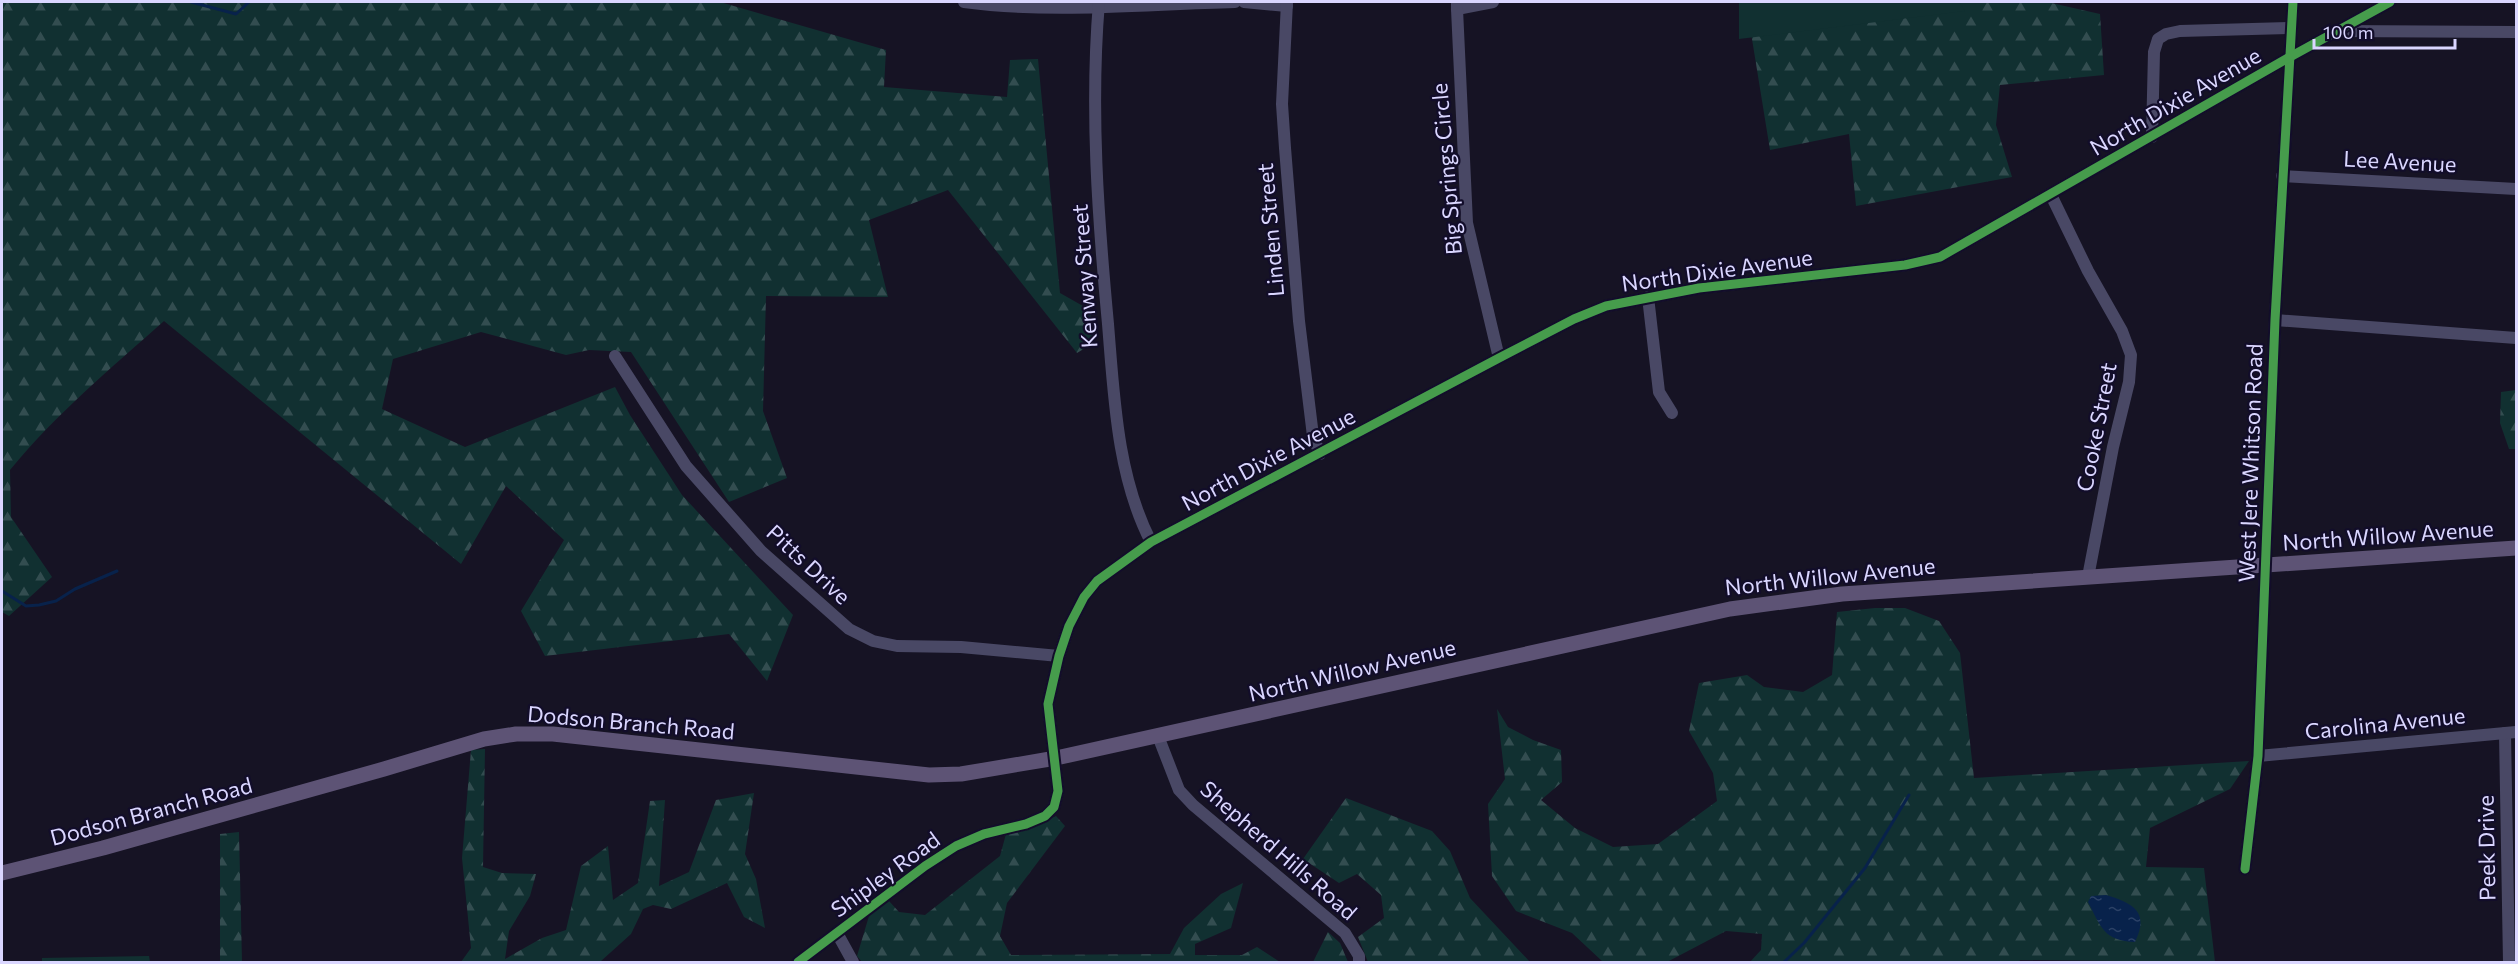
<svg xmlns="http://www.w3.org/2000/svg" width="2518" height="964" font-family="Commissioner,sans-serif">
<defs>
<pattern id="forest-firs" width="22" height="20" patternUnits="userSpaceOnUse" patternTransform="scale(1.5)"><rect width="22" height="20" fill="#113031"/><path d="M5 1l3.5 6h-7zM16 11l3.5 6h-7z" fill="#334d50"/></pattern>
<pattern id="water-ripples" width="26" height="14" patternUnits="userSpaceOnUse" patternTransform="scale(1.5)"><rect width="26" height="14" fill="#08224b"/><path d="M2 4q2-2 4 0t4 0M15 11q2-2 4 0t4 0" fill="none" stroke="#2b4166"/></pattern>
</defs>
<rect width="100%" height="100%" fill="#161324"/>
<g fill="url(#forest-firs)">
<path d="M2,2h718l166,48 -2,37 123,10 3,-37 28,-1 22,234 30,17 5,32 -18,11 -129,-163 -79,30 19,77 -122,-1 -3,115 24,67 -58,24 -98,-150 -42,-2 -23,5 -85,-23 -88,27 -11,50 83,38 150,-60 15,28 52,80 111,120 -26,66 -38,-47 -184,22 -24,-45 43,-71 -58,-54 -45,78 -297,-243c-54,48 -108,93 -154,149l1,47 41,60 -43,39 -7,-4z"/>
<path d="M1746,2h301l53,12 4,61 -104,10 -4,40 16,52 -156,29 -7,-72 -79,16z"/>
<path d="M2516,390v59h-7l-9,-26 1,-31z"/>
<path d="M1875,608h30l34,13 21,32 14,125 275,-17 -19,28 -80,39 -4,39 58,1 11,94 -195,-2 -1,2h-269l11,-12 1,-16 -36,-3 -59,31h-59l-6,-1 -30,-28 -56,-22 -24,-35 -4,-72 17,-25 -8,-70 11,18 25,13 28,10 1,32 -21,18 34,28 38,19 45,-3 59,-43 -4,-28 -24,-42 10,-48 48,-8 17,12 39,5 29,-17 5,-63z"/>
<path d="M485,749l-2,118 19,6 34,1 -6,22 -21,35 -4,28 37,-21 24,-8 15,-64 27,-20 5,54 25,-17 12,-82 15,-1 -6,86 30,-14 27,-72 38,-7 -9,61 11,25 9,49 -21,-11 -17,-34 -56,26 -18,-4 -10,4 -12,25 -30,27 -140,1 10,-14 -9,-90 9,-108z"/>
<path d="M1346,798l86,33 18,20 20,47 60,64h-162l-10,-25 26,-19 -3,-23 -24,-21 -18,9 -36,-24z"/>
<path d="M1056,816l9,10 -58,77 -7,33 11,19 159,-1 14,-26 37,-34 22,-11 -12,45 -36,16v11h47l15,-8 23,15h-418l-5,-6 12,-40 20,-15 10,11 26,3 75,-59 6,-22 30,-8z"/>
<path d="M239,832l3,130h-22v-128z"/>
<path d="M1328,932l12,11 8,19h-35z"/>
<path d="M149,956l1,6h-108v-4z"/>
</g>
<path fill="#113031" d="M1739,2h220l6,9 -226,28z"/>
<path fill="url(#water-ripples)" d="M2106,895c27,8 44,17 29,47 -31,-1 -34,-15 -47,-40l3,-6z"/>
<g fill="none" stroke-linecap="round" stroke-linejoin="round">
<g stroke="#08224b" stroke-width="3">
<path d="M191,2l45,12 13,-12"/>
<path d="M2,591l24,15 13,-1 17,-4 19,-12 42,-18"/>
<path d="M1784,962l20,-19 61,-75 44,-73"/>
</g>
<g stroke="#494865" stroke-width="12">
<path d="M964,2c90,12 181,2 271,0"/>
<path d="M1099,2c-9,107 -1,215 9,322 6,73 9,152 43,218"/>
<path d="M1244,2l43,4"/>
<path d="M1287,2l-5,102 3,44 14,173 14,115 7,18"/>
<path d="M1457,3v6l36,-7"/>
<path d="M1457,9l10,214 32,135"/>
<path d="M2338,31l178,1"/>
<path d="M2152,137l2,-85 4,-13 8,-5 14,-3 111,-3"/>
<path d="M2282,176l234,13"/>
<path d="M2051,195l37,76 34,60 9,24 -2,27 -16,65 -25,130"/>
<path d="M1648,297l11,95 13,21"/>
<path d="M2275,320l241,18"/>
<path d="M615,356l71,110 75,85 88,78 24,12 24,5 64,1 98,9"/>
<path d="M2505,733l4,229"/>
<path d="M1158,736l21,54 14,15 152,128 14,23v6"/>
<path d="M2258,756l258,-24"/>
<path d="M2245,869l13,-113 17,-436 18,-318"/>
<path d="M837,933l16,29"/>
<path d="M798,962l127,-96 31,-20 28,-12 42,-10 19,-8 9,-9 4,-16 -10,-87 11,-48 10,-30 15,-29 13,-16 54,-39 348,-184 75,-39 32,-13 93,-18 206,-23 35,-8 348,-199 102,-56"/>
</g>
<path stroke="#5d5375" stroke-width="15" d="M2,873l101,-25 281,-79 100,-30 32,-5h37l376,41 32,-1 95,-16 674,-149 112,-15 674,-46"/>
<defs>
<g id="cycleway">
<path d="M2245,869l13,-113 17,-436 18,-318"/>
<path d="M798,962l127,-96 31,-20 28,-12 42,-10 19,-8 9,-9 4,-16 -10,-87 11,-48 10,-30 15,-29 13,-16 54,-39 348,-184 75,-39 32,-13 93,-18 206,-23 35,-8 348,-199 102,-56"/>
</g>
</defs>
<use href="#cycleway" stroke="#120d2a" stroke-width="13"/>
<use href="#cycleway" stroke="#469c4c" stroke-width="9"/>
</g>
<g text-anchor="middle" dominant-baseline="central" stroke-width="4.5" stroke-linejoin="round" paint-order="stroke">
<g font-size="22" fill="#dad6ff" stroke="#120d2a">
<text transform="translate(2175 101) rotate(-30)">North Dixie Avenue</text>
<text transform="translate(2400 161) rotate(3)">Lee Avenue</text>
<text transform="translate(1446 169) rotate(-95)">Big Springs Circle</text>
<text transform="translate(1270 230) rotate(-95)">Linden Street</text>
<text transform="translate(1717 270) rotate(-8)">North Dixie Avenue</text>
<text transform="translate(1084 276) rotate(-94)">Kenway Street</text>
<text transform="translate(2096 427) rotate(-79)">Cooke Street</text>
<text transform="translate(1268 459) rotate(-28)">North Dixie Avenue</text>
<text transform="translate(2250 463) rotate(-88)">West Jere Whitson Road</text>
<text transform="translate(2388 535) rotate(-4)">North Willow Avenue</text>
<text transform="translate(809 564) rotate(43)">Pitts Drive</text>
<text transform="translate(1830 576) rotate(-6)">North Willow Avenue</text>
<text transform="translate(1352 670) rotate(-13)">North Willow Avenue</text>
<text transform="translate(631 722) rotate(5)">Dodson Branch Road</text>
<text transform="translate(2385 723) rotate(-6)">Carolina Avenue</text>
<text transform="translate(151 811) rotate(-15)">Dodson Branch Road</text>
<text transform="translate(2486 848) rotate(-91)">Peek Drive</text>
<text transform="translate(1279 850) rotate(41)">Shepherd Hills Road</text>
<text transform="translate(885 874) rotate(-36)">Shipley Road</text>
</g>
</g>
<rect width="2518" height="964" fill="none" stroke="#dad6ff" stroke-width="6"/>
<path d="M2314 39v9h141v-9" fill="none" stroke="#dad6ff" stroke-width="3"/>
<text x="2323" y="39" font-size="18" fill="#dad6ff" stroke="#120d2a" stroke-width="4.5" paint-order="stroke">100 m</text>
</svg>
